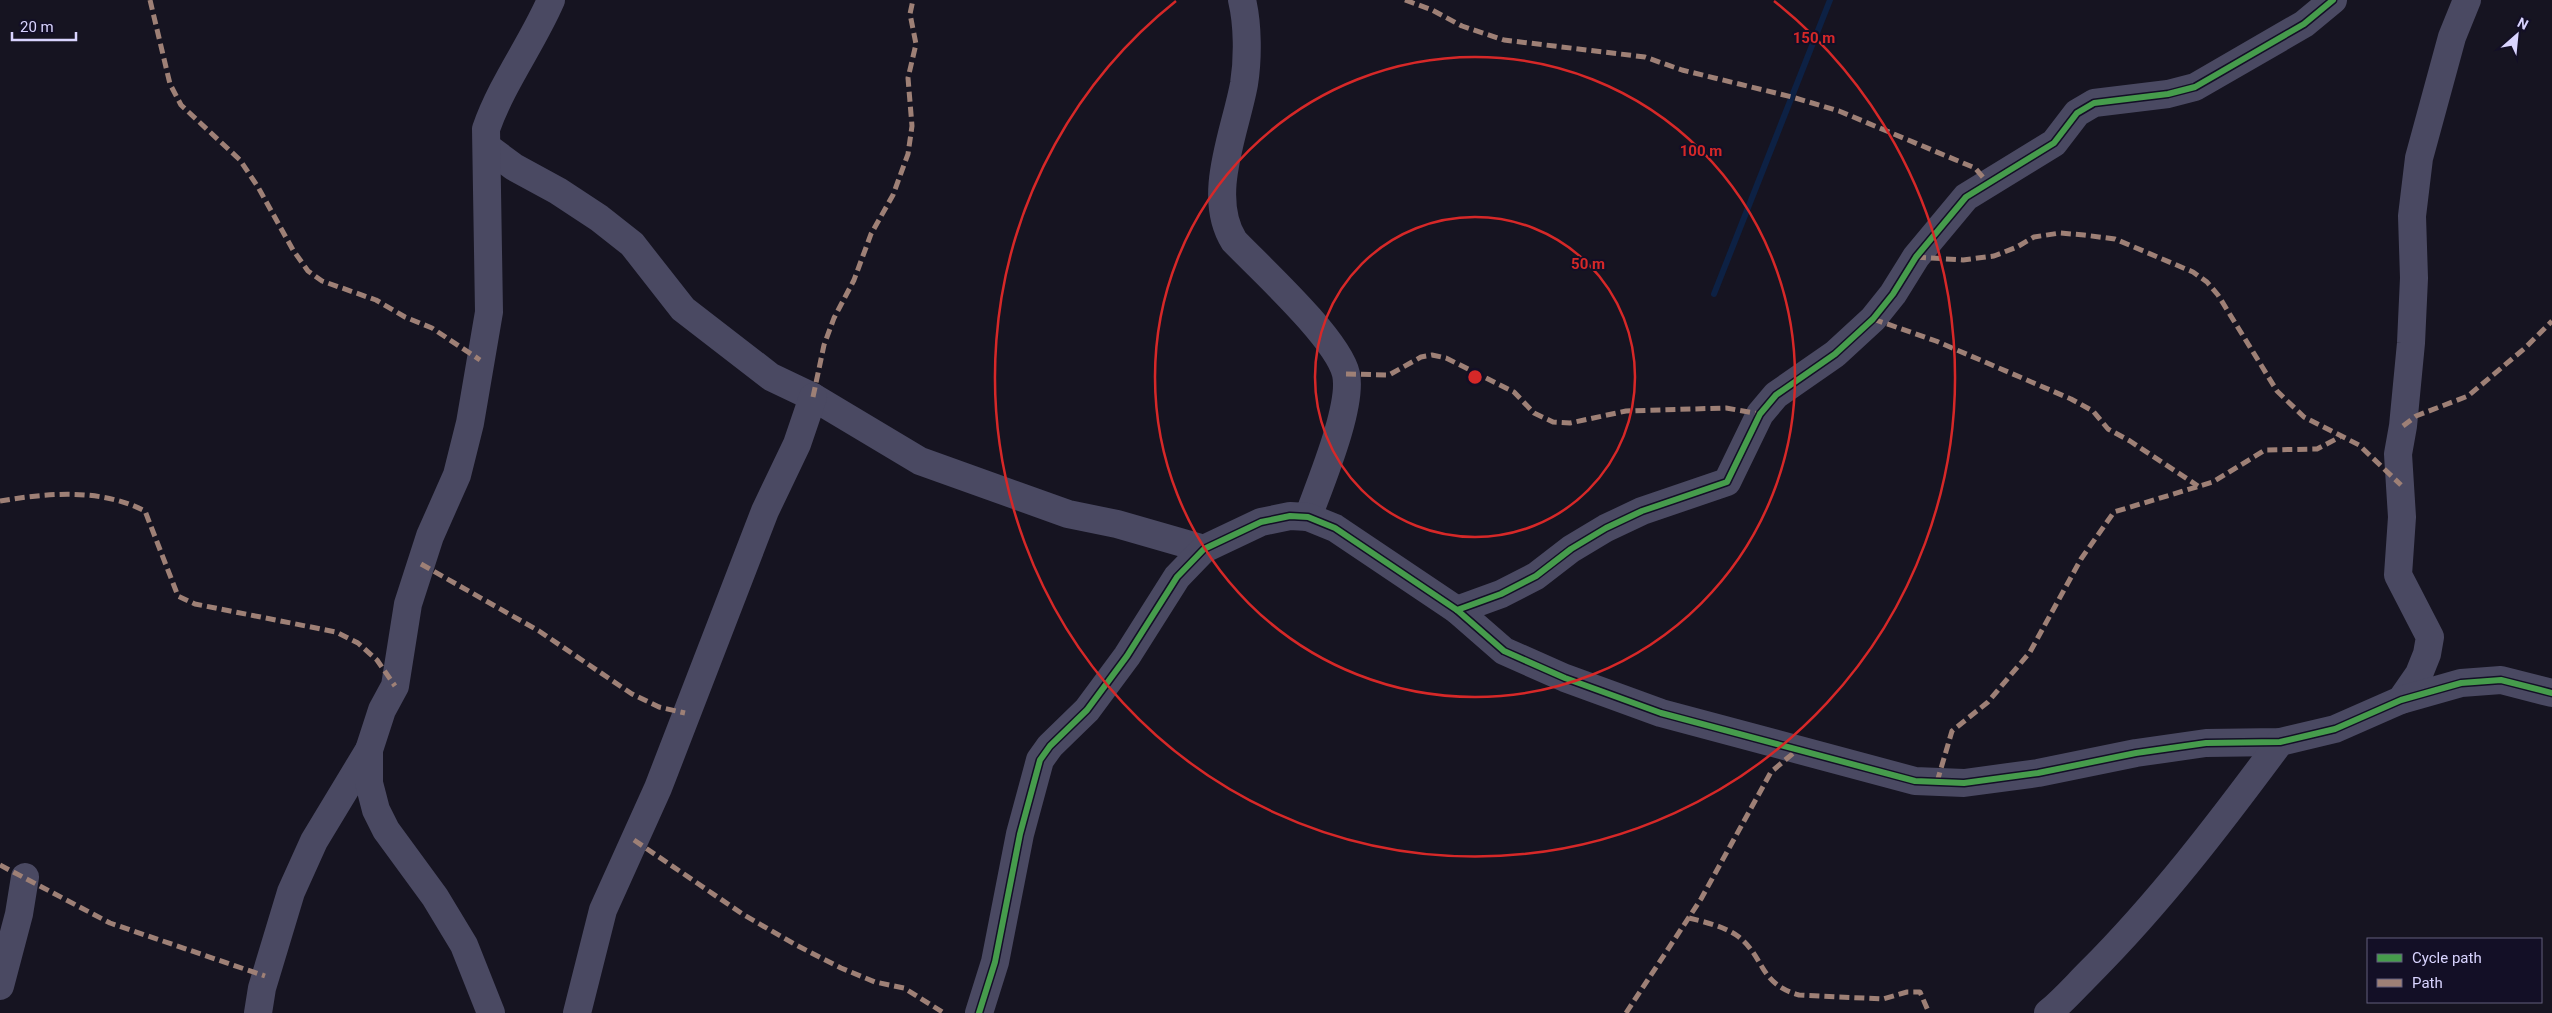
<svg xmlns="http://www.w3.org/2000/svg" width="2552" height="1013" font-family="Roboto,sans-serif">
<rect width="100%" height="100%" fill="#161421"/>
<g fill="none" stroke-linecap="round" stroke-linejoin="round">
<path stroke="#0d2144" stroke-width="6" d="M1714,294l116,-294"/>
<g stroke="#4a4962" stroke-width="28">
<path d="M1242,0c6,25 6,59 2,84 -9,49 -38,112 -10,157 27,28 104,98 112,133 7,32 -26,110 -38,143"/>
<path d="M487,147l27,20 44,24 41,27 33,26 51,65 88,68 42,20 107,64 148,53 49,10 87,25"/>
<path d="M1457,610l44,-16 35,-18 35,-27 35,-21 36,-17 85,-29 33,-68 16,-19 59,-41 38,-35 20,-25 23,-37 50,-60 88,-54 23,-30 17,-10 74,-9 27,-7 109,-63 29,-24"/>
<path d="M2401,700l18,-26 8,-20 3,-17 -32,-62 4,-58 -4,-63 5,-28 8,-83 3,-65 -2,-62 7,-58 33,-121 15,-37"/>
<path d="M0,986l19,-72 6,-37"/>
<path d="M258,1013l4,-25 29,-96 23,-51 55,-91"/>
<path d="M491,1013l-27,-68 -29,-48 -49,-67 -10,-20 -7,-27v-33l13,-40 13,-24 13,-82 22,-68 27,-61 13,-52 19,-111 -3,-183c16,-46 46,-85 65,-129"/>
<path d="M577,1013l26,-103 55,-122 107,-277 32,-67 16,-47"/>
<path d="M979,1013l16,-51 25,-128 20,-74 10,-14 37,-36 40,-54 50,-79 27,-28 57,-27 29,-6 18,1 27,11 122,82 47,41 61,27 96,35 254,68 49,2 74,-10 98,-20 70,-10 74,-1 55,-13 66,-29 60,-17 40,-3 51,13"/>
<path d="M2048,1013c15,-12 28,-27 41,-40 71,-71 131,-150 191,-231"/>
</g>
<g stroke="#9e8076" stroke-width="5" stroke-dasharray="10 5" stroke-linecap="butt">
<path d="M150,0l20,84 11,21 59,55 18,27 35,63 15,21 14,10 54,19 29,17 27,11 48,32"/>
<path d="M1405,0l27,10 30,16 42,14 141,17 37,13 110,27 47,14 136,57 13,15"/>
<path d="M1916,257l47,3 31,-4 23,-9 17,-10 26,-4 24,2 31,4 78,33 14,10 11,13 59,96 27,26 55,28 42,40"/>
<path d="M1873,319l63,22 135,58 22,12 15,18 22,12 68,45"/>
<path d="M1346,374l43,1 32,-18 11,-2 14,3 68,34 20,21 19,9 17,1 56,-12 100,-3 34,6"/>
<path d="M813,397l11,-52 10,-27 20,-38 17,-46 22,-39 15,-41 4,-28 -4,-48 8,-34 -6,-30 3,-14"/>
<path d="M2403,426l13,-10 52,-20 57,-48 27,-27"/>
<path d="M0,501c48,-8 100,-13 145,10l33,85 17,8 141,28 22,11 19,17 18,26"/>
<path d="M421,564l118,67 93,63 27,13 26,6"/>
<path d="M1937,782l15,-51 36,-29 42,-50 51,-93 33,-47 99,-30 52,-32 52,-1 23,-12"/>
<path d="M634,840l110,75 52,30 45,23 34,14 29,6 40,25"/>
<path d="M0,865l110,58 155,53"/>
<path d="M1689,918c16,4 37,9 50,19 26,21 20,47 60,58l84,4 24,-7h13l9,21"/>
<path d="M1626,1013l75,-114 70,-127 26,-22"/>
</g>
<defs>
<g id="cycleway">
<path d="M1457,610l44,-16 35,-18 35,-27 35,-21 36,-17 85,-29 33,-68 16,-19 59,-41 38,-35 20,-25 23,-37 50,-60 88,-54 23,-30 17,-10 74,-9 27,-7 109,-63 29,-24"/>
<path d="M979,1013l16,-51 25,-128 20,-74 10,-14 37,-36 40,-54 50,-79 27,-28 57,-27 29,-6 18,1 27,11 122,82 47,41 61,27 96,35 254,68 49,2 74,-10 98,-20 70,-10 74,-1 55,-13 66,-29 60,-17 40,-3 51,13"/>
</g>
</defs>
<use href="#cycleway" stroke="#130f26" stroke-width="9"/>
<use href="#cycleway" stroke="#469c4c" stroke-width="6"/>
</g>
<g fill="none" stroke="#d62828" stroke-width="2.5">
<circle cx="1475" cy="377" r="160"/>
<circle cx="1475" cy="377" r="320"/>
<path d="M1774 1A480 480 0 1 1 1176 1"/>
</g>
<circle cx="1475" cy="377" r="8" fill="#d62828" stroke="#130f26" stroke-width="2.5"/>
<g font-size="15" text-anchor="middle" font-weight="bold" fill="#d62828" stroke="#130f26" stroke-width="4" stroke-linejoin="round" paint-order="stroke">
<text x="1814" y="43">150 m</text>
<text x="1701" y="156">100 m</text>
<text x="1588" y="269">50 m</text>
</g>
<rect x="2367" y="938" width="175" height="65" fill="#130f26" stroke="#625e7d"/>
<rect x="2377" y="954" width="25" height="8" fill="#469c4c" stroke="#625e7d"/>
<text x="2412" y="963" font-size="15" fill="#d9d4ff">Cycle path</text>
<rect x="2377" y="979" width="25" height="8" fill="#9e8076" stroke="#625e7d"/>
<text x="2412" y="988" font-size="15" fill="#d9d4ff">Path</text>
<g transform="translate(2517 35) rotate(27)" stroke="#130f26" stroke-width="4" paint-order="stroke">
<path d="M0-4L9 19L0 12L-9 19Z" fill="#d9d4ff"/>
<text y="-8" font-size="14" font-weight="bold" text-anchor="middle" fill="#d9d4ff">N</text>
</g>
<path d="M12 32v8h64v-8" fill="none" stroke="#d9d4ff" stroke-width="2.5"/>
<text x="20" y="32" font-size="15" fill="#d9d4ff" stroke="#130f26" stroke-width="4" paint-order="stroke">20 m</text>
</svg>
